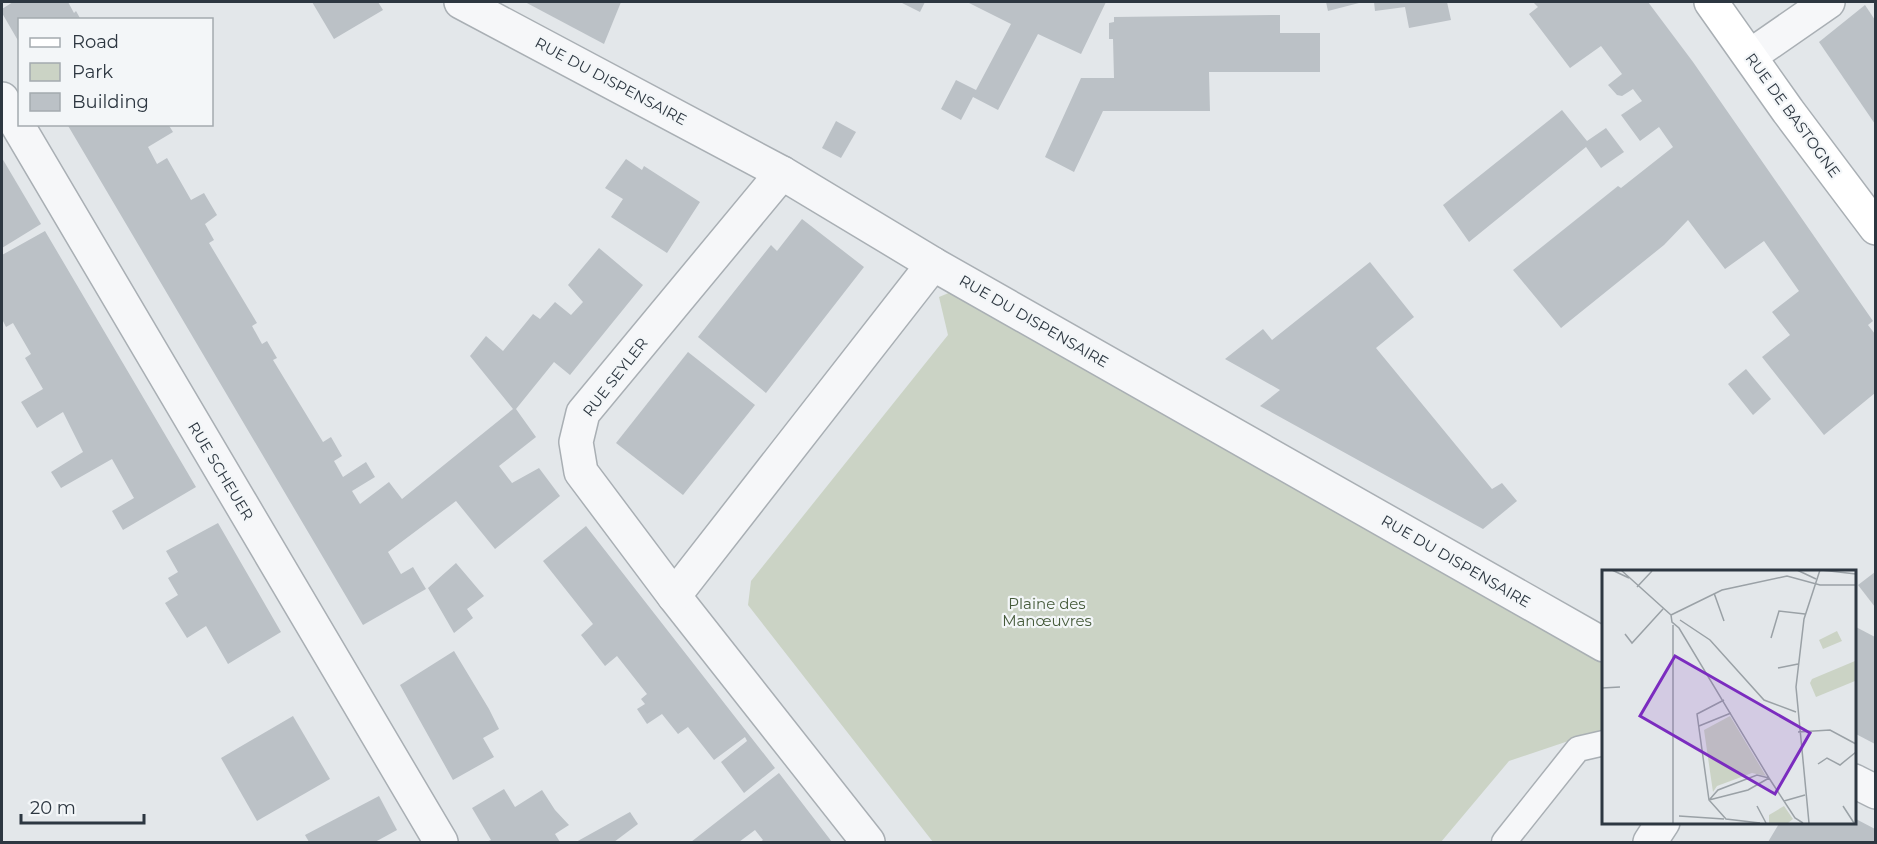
<svg xmlns="http://www.w3.org/2000/svg" width="1877" height="844" font-family="Montserrat,sans-serif">
<rect width="100%" height="100%" fill="#e3e7ea"/>
<path fill="#cbd3c5" d="M951,292l653,372v65l-95,32 -68,81h-508l-185,-237 3,-24 197,-246 -9,-38z"/>
<g fill="#bbc1c6">
<path d="M13,2h55l6,11 2,-2 5,9h-61v24l-18,-31v-4z"/>
<path d="M312,2h66l5,8 -49,29z"/>
<path d="M525,2h96l-17,42z"/>
<path d="M900,2h25l-5,10z"/>
<path d="M967,2h139l-25,52 -43,-20 -40,76 -25,-13 -12,23 -20,-11 15,-29 20,10 35,-66z"/>
<path d="M1326,2h33v1l-31,8z"/>
<path d="M1374,2h73l4,18 -42,8 -4,-21 -30,4z"/>
<path d="M1533,2h115l45,60 180,259 -5,4 7,9v59l-51,42 -62,-78 28,-22 -18,-23 27,-21 -35,-50 -39,28 -37,-49 -24,25 -103,83 -48,-58 105,-84 3,2 52,-41 -14,-20 -19,14 -19,-26 21,-14 -9,-12 -11,7 -5,-1 -9,-10 14,-11 -21,-28 -31,22 -41,-54 9,-7z"/>
<path d="M1865,5l10,15v104l-56,-82z"/>
<path d="M1280,15v18h40v39h-111l1,39h-107l-29,61 -29,-15 36,-79h33l-1,-39h-4v-16l5,-1v-5z"/>
<path d="M1562,110l25,31 19,-13 18,24 -23,16 -15,-21 -117,95 -26,-37z"/>
<path d="M836,121l20,11 -15,26 -19,-10z"/>
<path d="M67,124h101l5,8 -25,15 9,17 10,-6 24,42 13,-7 13,22 -12,9 9,16 -5,3 48,80 -5,3 10,18 5,-3 10,17 -4,2 50,82 8,-5 11,19 -8,5 9,16 23,-15 9,15 -23,14 8,13 29,-22 13,17 111,-90 -43,-53 16,-20 17,15 30,-37 7,5 15,-17 16,13 12,-13 -15,-17 31,-37 44,37 -73,90 -16,-13 -38,47 20,28 -37,29 13,17 27,-15 21,28 -65,53 -39,-48 -68,51 13,22 12,-7 13,22 -63,36z"/>
<path d="M2,158l39,66 -39,24z"/>
<path d="M626,159l16,11 2,-4 56,36 -33,51 -56,-36 12,-18 -18,-11z"/>
<path d="M802,219l62,48 -98,126 -68,-56 73,-92 6,6z"/>
<path d="M45,231l151,256 -73,43 -11,-19 22,-13 -22,-39 -51,29 -10,-16 32,-20 -20,-40 -26,16 -16,-26 22,-13 -18,-31 6,-4 -18,-31 -7,4 -4,-8v-64z"/>
<path d="M1370,262l44,55 -38,31 116,141 10,-6 15,18 -34,28 -223,-123 20,-16 -55,-31 38,-30 9,11z"/>
<path d="M688,352l67,53 -72,90 -67,-52z"/>
<path d="M1746,369l25,30 -18,16 -25,-31z"/>
<path d="M218,523l63,109 -53,32 -22,-38 -19,12 -22,-35 13,-8 -10,-17 10,-6 -12,-21z"/>
<path d="M586,526l189,242 -31,25 -23,-31 26,-21 -2,-4 -31,23 -26,-33 -10,7 -16,-20 -15,10 -10,-15 8,-5 -4,-5 6,-5 -30,-38 -12,10 -24,-31 12,-11 -50,-63z"/>
<path d="M456,563l28,33 -17,13 6,9 -19,15 -26,-45z"/>
<path d="M1875,572v35l-17,-22z"/>
<path d="M1854,626l21,11v107l-21,-11z"/>
<path d="M454,651l35,58 10,20 -16,9 11,19 -41,23 -53,-95z"/>
<path d="M293,716l37,63 -73,42 -36,-63z"/>
<path d="M779,773l53,69h-72l3,-2 -8,-10 -16,12h-48z"/>
<path d="M504,789l11,18 27,-17 13,20 14,15 -14,9 5,8h-74l5,-2 -19,-32z"/>
<path d="M379,796l18,34 -22,12h-66l-4,-7z"/>
<path d="M630,812l8,12 -24,18h-38z"/>
<path d="M1854,818l21,11v13h-107l12,-20h74z"/>
</g>
<g fill="none" stroke-linecap="round" stroke-linejoin="round">
<defs>
<path id="lane" d="M1504,842l74,-93 26,-6"/>
<g id="street">
<path d="M461,2l321,171 151,91 671,381"/>
<path d="M1750,56l78,-54"/>
<path d="M2,99l439,743"/>
<path d="M782,173l-199,240 -7,29 5,30 93,124 194,246"/>
<path d="M674,596l259,-332"/>
<path d="M1854,781l22,11"/>
<path d="M1650,842l13,-20"/>
</g>
<path id="secondary" d="M1711,2l77,109 88,117"/>
</defs>
<use href="#lane" stroke="#a9afb4" stroke-width="27"/>
<use href="#street" stroke="#a9afb4" stroke-width="36"/>
<use href="#secondary" stroke="#a9afb4" stroke-width="36"/>
<use href="#lane" stroke="#f6f7f9" stroke-width="24"/>
<use href="#street" stroke="#f6f7f9" stroke-width="33"/>
<use href="#secondary" stroke="#fff" stroke-width="33"/>
</g>
<g text-anchor="middle" dominant-baseline="central" stroke-width="4.5" stroke-linejoin="round" paint-order="stroke">
<g font-size="15" fill="#2d3741" stroke="#f3f6f8">
<text transform="translate(611 81) rotate(28)">RUE DU DISPENSAIRE</text>
<text transform="translate(1793 115) rotate(54)">RUE DE BASTOGNE</text>
<text transform="translate(1034 321) rotate(30)">RUE DU DISPENSAIRE</text>
<text transform="translate(615 377) rotate(-52)">RUE SEYLER</text>
<text transform="translate(221 471) rotate(59)">RUE SCHEUER</text>
<text transform="translate(1456 561) rotate(30)">RUE DU DISPENSAIRE</text>
</g>
<g font-size="15" fill="#465b3b" stroke="#f3f6f8">
<text x="1047" y="603">Plaine des<tspan x="1047" dy="17">Manœuvres</tspan></text>
</g>
</g>
<g transform="translate(1602 570)">
<rect width="254" height="254" fill="#e3e7ea"/>
<path d="M235,61l5,10 -19,8 -4,-9zM253,91v20l-39,16 -6,-14 2,-4zM128,146l36,60 -14,-3 -35,13 -4,6 -9,-62zM182,236l9,13 -5,4h-19v-8z" fill="#cbd3c5"/>
<path fill="none" stroke="#9aa1a6" stroke-width="1.5" d="M10,0l17,8M19,0l50,45M195,0l19,9M219,0l35,4M35,17l15,-16M112,23l10,28M69,45l1,7 7,6 90,150 26,40 8,5M69,45l51,-25 65,-14 33,9h36M78,50l30,20 54,60 32,12M23,64l7,9 31,-34M169,68l8,-27 26,3M176,98l20,-4M0,118l18,-1M122,130l-27,14 12,86 17,19 34,4M97,156l32,-13M196,162l32,-2 26,14M216,194l9,-6 13,7 16,-13M108,229l8,-9 39,-15 12,3M107,230l39,-10 21,-12M182,231l21,-6M155,236l9,17M241,236l11,17M77,246l45,3M71,253v-198M207,253l-13,-136 8,-68 16,-49"/>
<path fill="#7b2cbf" fill-opacity="0.15" stroke="#7b2cbf" stroke-width="3" d="M73,86l135,77 -35,61 -135,-78z"/>
<rect width="254" height="254" fill="none" stroke="#2d3741" stroke-width="3"/>
</g>
<rect width="1877" height="844" fill="none" stroke="#2d3741" stroke-width="6"/>
<rect x="18" y="18" width="195" height="108" fill="#f3f6f8" stroke="#a4aaaf" stroke-width="1.5"/>
<rect x="30" y="38" width="30" height="9" fill="#ffffff" stroke="#a4aaaf" stroke-width="1.5"/>
<text x="72" y="48" font-size="18" fill="#2d3741">Road</text>
<rect x="30" y="63" width="30" height="18" fill="#cbd3c5" stroke="#a4aaaf" stroke-width="1.5"/>
<text x="72" y="78" font-size="18" fill="#2d3741">Park</text>
<rect x="30" y="93" width="30" height="18" fill="#bbc1c6" stroke="#a4aaaf" stroke-width="1.5"/>
<text x="72" y="108" font-size="18" fill="#2d3741">Building</text>
<path d="M21 814v9h123v-9" fill="none" stroke="#2d3741" stroke-width="3"/>
<text x="30" y="814" font-size="18" fill="#2d3741" stroke="#f3f6f8" stroke-width="4.5" paint-order="stroke">20 m</text>
</svg>
